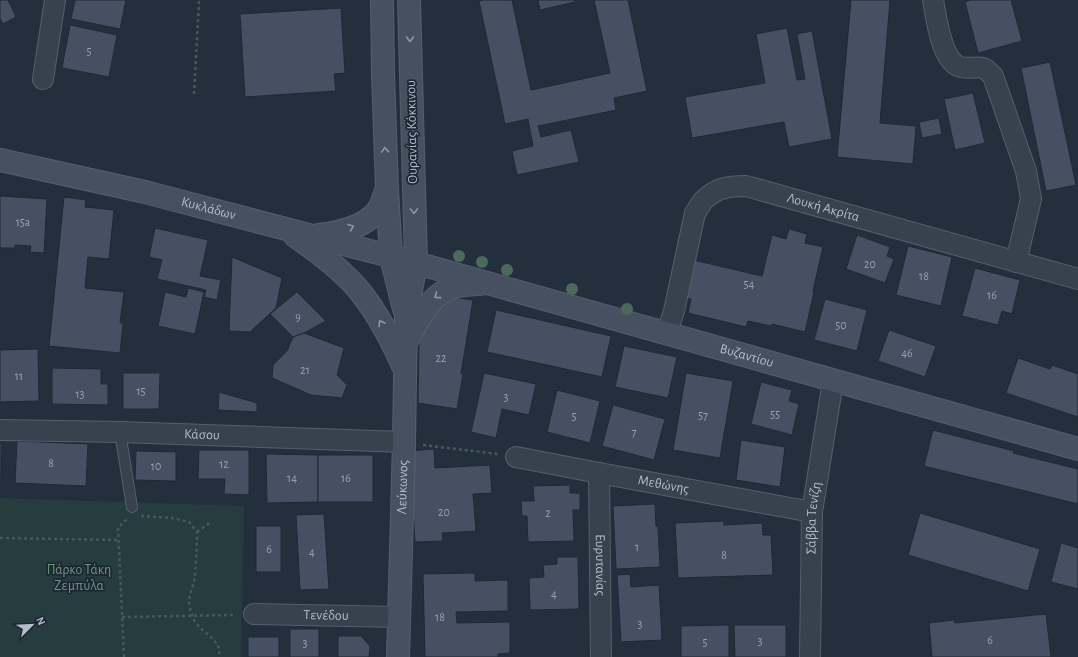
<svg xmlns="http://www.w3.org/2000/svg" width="1078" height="657" font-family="'Alegreya Sans',sans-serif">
<rect width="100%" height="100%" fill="#242f3e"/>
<path fill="#263c3f" d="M0,498l244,8 -3,151h-241z"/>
<g fill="#455162" stroke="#1f2835">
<path d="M0,0h8l8,17 -13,7 -3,-6z"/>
<path d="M75,0h51l-6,29 -49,-10z"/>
<path d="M484,0h28l19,90 79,-17 -16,-73h34l19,91 -33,7 2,12 -78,16 3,11 30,-7 8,32 -62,13 -5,-24 21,-5 -5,-27 -23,5 -26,-123z"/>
<path d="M538,0h37v2l-35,8z"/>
<path d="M851,0h39l-10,123 36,3 -3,38 -76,-7z"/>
<path d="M971,0h40l11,41 -44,12 -13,-51z"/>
<path d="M341,8l4,65 -11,1 2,17 -91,6 -5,-83z"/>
<path d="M70,25l47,10 -8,42 -47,-9z"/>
<path d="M787,28l10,52 8,-1 -8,-45 15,-3 20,108 -43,8 -5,-25 -92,16 -7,-41 80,-14 -9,-49z"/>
<path d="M1050,62l26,123 -30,6 -25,-123z"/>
<path d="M973,93l12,50 -30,7 -11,-51z"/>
<path d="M939,118l3,16 -20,4 -3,-16z"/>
<path d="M0,196l47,3 -3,54 -14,-1 1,-6 -16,-1v3h-15z"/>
<path d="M64,197l22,3 -1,7 29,3 -5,49 -21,-2 -3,31 39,4 -4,31h3l-3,30 -71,-7z"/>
<path d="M155,228l53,12 -8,36 21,4 -4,20 -13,-3 2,-7 -49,-11 5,-19 -13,-3z"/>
<path d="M789,229l18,5 -2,9 18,4 -10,44 1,1 -9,40 -33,-8 -1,2 -23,-5 -2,6 -58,-14 3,-14 -11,-2 9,-38 73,17 10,-41 14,4z"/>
<path d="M857,235l33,12 -3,9 7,3 -9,24 -39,-14z"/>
<path d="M908,246l44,11 -11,49 -45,-11z"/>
<path d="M232,257l50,21 -6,30 -26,24 -21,-1z"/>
<path d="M975,268l45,12 -8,34 -10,-3 -4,14 -36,-9z"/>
<path d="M188,288l16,4 -9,42 -37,-8 7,-34 21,5z"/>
<path d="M297,292l29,29 -22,12 -11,4 -23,-23z"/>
<path d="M445,296l28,4 -12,74h2l-6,35 -39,-6 1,-60 4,-17z"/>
<path d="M825,299l42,11 -10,41 -43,-11z"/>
<path d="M496,310l115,26 -9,41 -115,-25z"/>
<path d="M889,330l47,16 -11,31 -47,-16z"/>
<path d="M304,333l40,15 -7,27 10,10 -5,13 -31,-3 -39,-17 1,-13 14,-14 6,-14z"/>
<path d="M624,346l53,11 -9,41 -53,-11z"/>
<path d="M38,349l1,52 -39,1v-52z"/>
<path d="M1018,358l32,11 2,-4 26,9v43l-72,-24z"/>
<path d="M52,368l49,1v15h7v21l-56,-1z"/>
<path d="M123,373h37l-1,36h-36z"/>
<path d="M484,373l52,11 -7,31 -27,-6 -6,29 -25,-6z"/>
<path d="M686,373l47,8 -13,77 -47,-8z"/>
<path d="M761,382l31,8 -3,11 10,3 -7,31 -41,-11z"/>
<path d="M557,390l43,11 -10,42 -43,-11z"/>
<path d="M219,392l38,11v9l-39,-2z"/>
<path d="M613,405l52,14 -11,41 -52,-14z"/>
<path d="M933,430l81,21 -1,2 65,16v35l-154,-38z"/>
<path d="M741,440l44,7 -5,40 -44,-7z"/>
<path d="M17,441l71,3 -2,42 -71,-3z"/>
<path d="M0,443l2,1 -1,36h-1z"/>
<path d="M434,449l1,19 55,-3 2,28 -19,1 3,37 -34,2 1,8 -28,1 -6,-91z"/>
<path d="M199,450h50v45l-25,-1 1,-15h-27z"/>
<path d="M136,451l40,1v29l-41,-1z"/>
<path d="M266,454l52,1v47l-51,1z"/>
<rect x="318" y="455" width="55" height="47"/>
<path d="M570,485v8h10v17h-7l1,31 -46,1 -1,-26h-5l-1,-15h13l-1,-15z"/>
<path d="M655,504l1,22 2,1 2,40 -44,2 -3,-63z"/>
<path d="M920,513l120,36 -12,42 -120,-36z"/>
<path d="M324,514l5,75 -29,1 -4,-75z"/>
<path d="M724,521v4l38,-2 1,12h8l2,40 -95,3 -3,-55z"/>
<rect x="256" y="526" width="25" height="46"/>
<path d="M1061,543l17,5v41l-27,-7z"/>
<path d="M557,557h21l1,52 -49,1 -1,-32 15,-1 -1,-12 14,-1z"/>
<path d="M475,573v8l33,-1v31l-52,1 1,11 53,-1v31l-12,1v3h-73l-2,-83z"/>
<path d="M630,574l1,13 28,-2 3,55 -41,2 -4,-67z"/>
<path d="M1046,614l5,43h-119l-3,-34 25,-3 1,3z"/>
<path d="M729,625v32h-48v-31z"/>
<path d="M734,625h52v32h-51z"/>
<rect x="290" y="629" width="29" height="28"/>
<path d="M338,636h23l9,10 -1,11h-31z"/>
<rect x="248" y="637" width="31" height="20"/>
</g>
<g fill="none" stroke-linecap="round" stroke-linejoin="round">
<defs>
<path id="lane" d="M120,432l12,75"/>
<g id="street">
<path d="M933,0c3,17 8,58 25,66 8,4 18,0 25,2 4,1 7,6 10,8l33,95 5,28 -15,63"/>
<path d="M43,79l12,-79"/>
<path id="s1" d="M667,333l7,-22 21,-98c3,-4 6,-10 9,-13 13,-13 26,-14 42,-14l332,93"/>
<path id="s2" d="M0,430l120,2 284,10"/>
<path id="s3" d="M516,457l83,16 213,39"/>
<path id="s4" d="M599,473l2,184"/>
<path id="s5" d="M254,614l144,3"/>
<path id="s6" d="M810,657l2,-145 21,-131"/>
</g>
<g id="secondary">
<path d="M382,0l1,74 4,115 4,68 13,52"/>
<path id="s7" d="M0,160l145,32 271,71 662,186"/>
<path d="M319,235c18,-2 47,-8 59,-25 4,-6 6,-13 8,-20"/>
<path d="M295,236c24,17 49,35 67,58 17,22 30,47 41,72"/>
<path d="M408,339c12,-22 23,-47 50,-53 7,-1 14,-2 22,-2"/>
<path id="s8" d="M398,657l6,-215 2,-124 10,-55 -7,-263"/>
</g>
</defs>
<use href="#lane" stroke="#565f6c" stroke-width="12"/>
<use href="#street" stroke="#565f6c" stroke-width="22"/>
<use href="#secondary" stroke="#565f6c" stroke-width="24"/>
<g stroke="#44595c" stroke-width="2.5" stroke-dasharray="3 3" stroke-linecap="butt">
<path d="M194,94l5,-91 -1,-3"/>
<path d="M423,445l75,9"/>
<path d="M141,516l31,2 17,4 8,10c0,15 -1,29 -2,44 -1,8 -5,16 -6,24 0,4 1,11 3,15 4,17 31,22 27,42"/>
<path d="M197,532l14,-10"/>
<path d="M0,538l119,2"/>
<path d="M122,617l113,-2"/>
<path d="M124,657l-6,-129 9,-9"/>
</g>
<use href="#lane" stroke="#38414e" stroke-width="10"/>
<use href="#street" stroke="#38414e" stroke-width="20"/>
<use href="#secondary" stroke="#465061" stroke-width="22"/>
</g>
<g fill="#4b6a5d">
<circle cx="459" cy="256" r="6"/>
<circle cx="482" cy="262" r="6"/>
<circle cx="507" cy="270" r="6"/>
<circle cx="572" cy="289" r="6"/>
<circle cx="627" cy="309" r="6"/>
</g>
<defs><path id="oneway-chevron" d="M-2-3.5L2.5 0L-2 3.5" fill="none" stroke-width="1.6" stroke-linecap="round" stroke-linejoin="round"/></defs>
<g stroke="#8e96a5">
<use href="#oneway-chevron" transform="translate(410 39) rotate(89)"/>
<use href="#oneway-chevron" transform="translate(385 150) rotate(-92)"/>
<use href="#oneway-chevron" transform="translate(414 211) rotate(89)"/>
<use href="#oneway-chevron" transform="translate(351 227) rotate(-22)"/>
<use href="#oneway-chevron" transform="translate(437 296) rotate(144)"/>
<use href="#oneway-chevron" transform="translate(381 323) rotate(-121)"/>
</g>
<g text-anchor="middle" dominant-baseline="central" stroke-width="3.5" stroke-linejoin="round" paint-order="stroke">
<g font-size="12" fill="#98a1af">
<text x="89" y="51">5</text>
<text x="23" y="222">15a</text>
<text x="870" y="264">20</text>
<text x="924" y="276">18</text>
<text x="749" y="284">54</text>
<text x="992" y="295">16</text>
<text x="298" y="317">9</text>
<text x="841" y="325">50</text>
<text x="907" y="353">46</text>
<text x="441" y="358">22</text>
<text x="305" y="370">21</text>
<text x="19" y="376">11</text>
<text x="141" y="391">15</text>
<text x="80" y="394">13</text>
<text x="506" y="397">3</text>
<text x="775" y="414">55</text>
<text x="703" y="415">57</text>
<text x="574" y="416">5</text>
<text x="634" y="432">7</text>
<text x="51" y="463">8</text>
<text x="224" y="464">12</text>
<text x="156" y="466">10</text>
<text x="292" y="478">14</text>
<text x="346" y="478">16</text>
<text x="444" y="512">20</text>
<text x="548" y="513">2</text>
<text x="637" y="547">1</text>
<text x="269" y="549">6</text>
<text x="312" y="552">4</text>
<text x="724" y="555">8</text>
<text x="554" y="594">4</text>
<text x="440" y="617">18</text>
<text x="640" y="624">3</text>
<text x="990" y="640">6</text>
<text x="760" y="641">3</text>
<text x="705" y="642">5</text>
<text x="305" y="643">3</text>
</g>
<g font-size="14" fill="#b4bcc9" stroke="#1d2633">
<text transform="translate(412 132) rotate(-91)">Ουρανίας Κόκκινου</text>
<text stroke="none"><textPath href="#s7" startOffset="214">Κυκλάδων</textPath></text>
<text stroke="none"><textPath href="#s1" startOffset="265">Λουκή Ακρίτα</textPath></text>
<text stroke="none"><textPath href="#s7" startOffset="772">Βυζαντίου</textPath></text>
<text stroke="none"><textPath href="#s2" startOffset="202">Κάσου</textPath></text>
<text stroke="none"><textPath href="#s3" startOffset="150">Μεθώνης</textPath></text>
<text stroke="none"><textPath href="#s8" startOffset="170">Λεύκωνος</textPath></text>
<text stroke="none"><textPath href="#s6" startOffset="139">Σάββα Τενίζη</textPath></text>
<text stroke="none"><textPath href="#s4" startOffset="92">Ευρυτανίας</textPath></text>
<text stroke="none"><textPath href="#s5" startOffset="72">Τενέδου</textPath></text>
</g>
<g font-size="14" fill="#6b9a76" stroke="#1d2633">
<text x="79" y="570">Πάρκο Τάκη<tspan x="79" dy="16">Ζεμπύλα</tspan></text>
</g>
</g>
<g transform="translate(32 625) rotate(66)" stroke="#1d2633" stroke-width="3" paint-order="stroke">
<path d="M0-3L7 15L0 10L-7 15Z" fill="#b4bcc9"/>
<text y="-6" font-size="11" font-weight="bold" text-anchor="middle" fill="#b4bcc9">N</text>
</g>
</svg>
